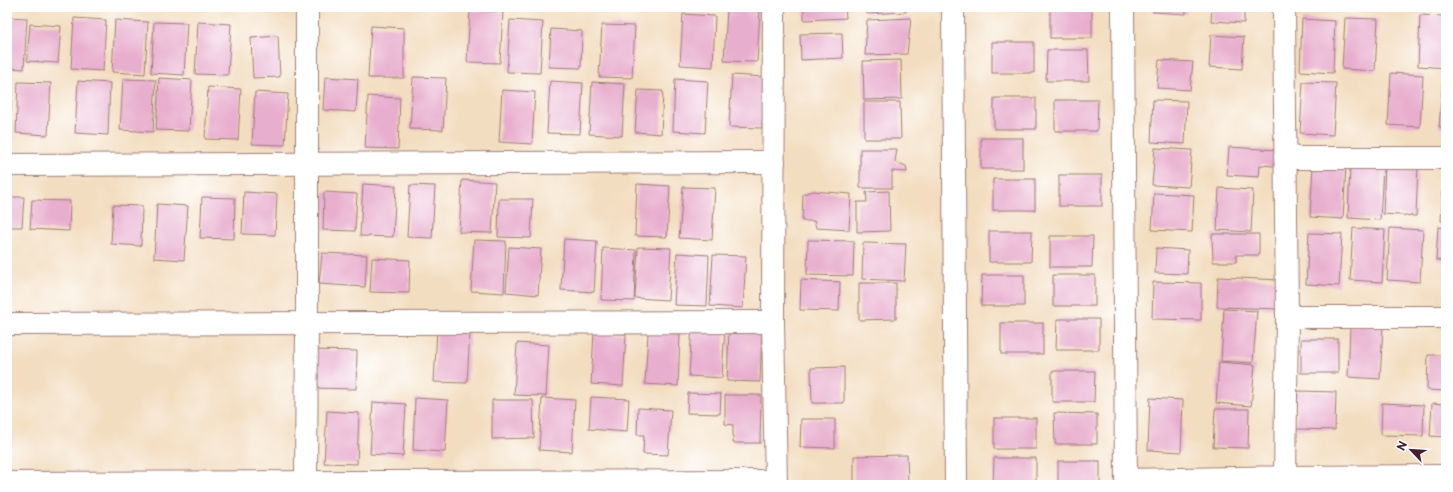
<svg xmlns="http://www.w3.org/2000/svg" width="1453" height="492" font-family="'Playpen Sans',sans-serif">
<rect width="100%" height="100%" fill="#fff"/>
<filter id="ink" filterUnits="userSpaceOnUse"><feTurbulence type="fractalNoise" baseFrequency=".025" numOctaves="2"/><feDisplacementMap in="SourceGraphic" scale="8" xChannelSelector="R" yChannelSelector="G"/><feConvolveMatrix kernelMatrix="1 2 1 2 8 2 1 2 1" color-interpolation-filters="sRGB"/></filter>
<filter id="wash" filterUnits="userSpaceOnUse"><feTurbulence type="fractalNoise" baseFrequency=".012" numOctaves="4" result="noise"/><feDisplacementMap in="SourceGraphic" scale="16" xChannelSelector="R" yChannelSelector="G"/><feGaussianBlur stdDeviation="0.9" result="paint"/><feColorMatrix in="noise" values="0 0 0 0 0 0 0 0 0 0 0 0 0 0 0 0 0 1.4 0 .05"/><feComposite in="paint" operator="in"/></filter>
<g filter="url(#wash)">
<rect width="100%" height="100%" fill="#f3ddc0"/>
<g id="blocks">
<g fill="#e8aece">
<path d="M804,7h41l1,11 -42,2z"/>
<path d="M866,7h40v5l-39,2z"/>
<path d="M1153,7h33v7l-33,-2z"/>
<path d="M1212,7h32v16l-33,-2z"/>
<rect x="1050" y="8" width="42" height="30"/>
<path d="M727,9l33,2 -3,51 -33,-1z"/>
<path d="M470,10l33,2 -3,51 -33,-1z"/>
<path d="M683,14l32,2 -2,51 -33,-2z"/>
<path d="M1420,15l26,1v52l-28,-2z"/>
<path d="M7,17l20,1 -3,51 -17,-1z"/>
<path d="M74,18l32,2 -3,51 -32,-2z"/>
<path d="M911,18l-4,36 -42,1 2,-35z"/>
<path d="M1345,18l33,1 -3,52 -33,-2z"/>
<path d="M1302,19l33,2 -2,52 -33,-2z"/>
<path d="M115,20l33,2 -3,52 -33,-2z"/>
<path d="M510,20l33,2 -3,51 -33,-1z"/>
<path d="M154,22l33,1 -3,52 -33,-2z"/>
<path d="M198,22l33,2 -3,51 -33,-1z"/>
<path d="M30,24l31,2 -3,37 -31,-2z"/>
<path d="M602,25l33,1 -3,52 -33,-1z"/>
<path d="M371,26l33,2v50h-36z"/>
<path d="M551,29l31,2 -1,37 -32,-1z"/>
<path d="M842,33l1,25 -42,2 -1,-26z"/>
<path d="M1211,35l33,2 -2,32 -33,-2z"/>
<path d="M278,36l2,41 -27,1 -2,-40z"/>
<rect x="992" y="42" width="42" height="31"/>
<path d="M1047,50h41l1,31h-43z"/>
<path d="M901,60l1,39 -38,1 -1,-39z"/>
<path d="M1159,60l34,2 -3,28 -33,-2z"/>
<path d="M1391,73l32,2 -3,52 -32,-2z"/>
<path d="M732,75l33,2 -3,51 -33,-1z"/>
<path d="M1443,75h3v52h-7z"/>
<path d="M325,77l33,2 -2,33 -33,-2z"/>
<path d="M413,77l33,1 -3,52 -33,-1z"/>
<path d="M159,78l33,2 -3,51 -33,-1z"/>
<path d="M123,79l33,1 -3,52 -33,-2z"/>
<path d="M675,79l33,2 -3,52 -32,-2z"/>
<path d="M78,81l32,2 -2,52 -33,-2z"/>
<path d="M550,81l33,2 -3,51 -33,-1z"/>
<path d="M18,82l33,1 -3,52 -32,-2z"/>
<path d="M592,82l33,2 -3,52 -33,-2z"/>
<path d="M1303,82l33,1 -3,52 -33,-2z"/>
<path d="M208,87l33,2 -3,51 -33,-1z"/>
<path d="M7,89h5l-3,52h-2z"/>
<path d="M502,90l33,2 -3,52 -33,-2z"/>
<path d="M638,90l25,1 -2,43 -26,-2z"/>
<path d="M255,92l33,2 -3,51 -33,-1z"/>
<path d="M368,96l32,2 -2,51 -33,-1z"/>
<rect x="994" y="98" width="42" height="31"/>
<path d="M1055,100h43l-1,31h-42z"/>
<path d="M1153,100l34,1 -2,43 -34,-2z"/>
<path d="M864,102h36l1,37h-37z"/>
<rect x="981" y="138" width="42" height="31"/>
<path d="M1229,147l47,3 -1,16 -15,-1 -1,12 -32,-2z"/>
<path d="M1155,148l37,2 -3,37 -37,-2z"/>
<path d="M860,149h37l-2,13 11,4 1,6 -15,-1v17h-32z"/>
<path d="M1385,163l33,1 -2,52 -33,-2z"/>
<path d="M1313,166l33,1 -3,52 -33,-2z"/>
<path d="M1350,167l33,1 -3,52 -32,-2z"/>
<path d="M1444,169h2v52h-5z"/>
<rect x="1059" y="175" width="43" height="31"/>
<rect x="993" y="179" width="42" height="31"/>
<path d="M462,180l33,2 -3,51 -33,-1z"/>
<path d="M363,184l33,2 -3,51 -33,-1z"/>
<path d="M637,184l33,2 -3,51 -32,-1z"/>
<path d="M410,185l25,1 -3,52 -25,-1z"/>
<path d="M683,187l32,1 -3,52 -33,-2z"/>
<path d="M1219,188l34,2 -2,42 -34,-2z"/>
<path d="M813,191l38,3 -2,36 -33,-2 -2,-7h-12l1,-27z"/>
<path d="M889,191l1,40 -33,1v-30h10l-1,-10z"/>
<path d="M244,192l33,2 -2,41 -33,-1z"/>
<path d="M324,192l33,2 -2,37 -32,-1z"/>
<path d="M1154,193l40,2 -2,37 -40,-2z"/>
<path d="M7,197h17l-2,30h-15z"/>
<path d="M202,197l33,1 -1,41 -34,-1z"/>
<path d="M499,199h34l-2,39 -33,-1z"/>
<path d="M32,200l38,1 -1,30 -39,-2z"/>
<path d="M157,204l31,2 -4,54 -30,-2z"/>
<path d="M113,205l29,1 -1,40 -30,-2z"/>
<path d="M1438,227l8,1v33l-10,-1z"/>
<path d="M1353,228l32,2 -3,52 -32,-2z"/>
<path d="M1390,228l33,2 -3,52 -33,-2z"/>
<path d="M989,231h43l-1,31h-42z"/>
<path d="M1309,233l33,1 -3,52 -33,-2z"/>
<path d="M1212,234h47v21h-23v7h-23z"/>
<path d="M1050,236h43l-1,31h-42z"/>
<path d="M564,239l33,2 -3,51 -33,-2z"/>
<path d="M474,240l32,1 -2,52 -33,-2z"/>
<path d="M808,240l46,1 -1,35 -46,-1z"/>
<path d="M863,243l43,1 -2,37 -42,-2z"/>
<path d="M509,247l32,2 -3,46 -32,-3z"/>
<path d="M638,247l33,1 -3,52 -33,-2z"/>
<path d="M603,248l33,2 -2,51 -33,-1z"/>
<path d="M1156,248l32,2 -1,24 -32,-1z"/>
<path d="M322,253l45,2 -2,32 -46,-3z"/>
<path d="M677,253l32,2 -2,51 -33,-1z"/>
<path d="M713,255l33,1 -3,52 -33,-2z"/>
<path d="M372,258l38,2 -1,33 -39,-1z"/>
<path d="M982,275h42v31h-43z"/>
<rect x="1053" y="275" width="42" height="31"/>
<path d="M1218,277l62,3 -1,29 -62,-2z"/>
<path d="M801,280l39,2 -1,29 -39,-1z"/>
<path d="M1153,282l48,1v37l-49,-1z"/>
<path d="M859,283h37v36l-37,1z"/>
<path d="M1224,309l33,2 -4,52 -32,-2z"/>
<path d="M1057,319h42v31h-43z"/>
<rect x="1001" y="323" width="42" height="31"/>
<path d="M692,324l33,2 -3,52 -33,-2z"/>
<path d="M1350,326l33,1 -3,52 -32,-2z"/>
<path d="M729,329l33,2 -2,51 -33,-1z"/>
<path d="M437,330l33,2 -3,51 -33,-1z"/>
<path d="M594,333l32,1 -3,52 -32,-2z"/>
<path d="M648,333l32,1 -2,52 -33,-2z"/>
<rect x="1301" y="339" width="37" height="34"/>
<path d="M517,343l32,2 -3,51 -32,-1z"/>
<path d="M314,350l43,1 -1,38 -43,-1z"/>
<path d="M1428,355h18v36l-19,-1z"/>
<path d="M1219,362l36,3 -4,41 -35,-3z"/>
<path d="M844,367v36h-32l-1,-35z"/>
<path d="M1052,371h43l-1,31h-42z"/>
<path d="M1298,391l38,1 -1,38 -39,-1z"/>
<path d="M688,393l33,1 -1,20 -33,-1z"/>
<path d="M725,395h36l-1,48h-27v-18l-8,-1z"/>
<path d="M591,397l38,2 -2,33 -38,-3z"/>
<path d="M415,398l33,2 -3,52 -32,-2z"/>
<path d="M542,398l33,2 -3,52 -33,-2z"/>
<path d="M1150,398l33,2 -2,52 -33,-2z"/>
<path d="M492,400h41l1,38 -42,1z"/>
<path d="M373,402l33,2 -3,52 -33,-2z"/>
<path d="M1382,403l42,2 -1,31 -42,-1z"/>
<path d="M1432,403l14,1v33l-16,-1z"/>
<path d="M638,408l33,2 -3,45 -25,-1 1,-19h-7z"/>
<path d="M1215,409h34l-1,39 -35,-1z"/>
<path d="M327,411l32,2 -2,51 -33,-1z"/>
<path d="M1054,413l43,1v30h-42z"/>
<rect x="994" y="418" width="42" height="31"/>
<path d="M801,419h34v29l-35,-1z"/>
<path d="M907,455l1,30h-54v-29z"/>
<path d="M994,458h42v27h-43z"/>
<rect x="1058" y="461" width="42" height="24"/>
</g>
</g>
</g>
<g filter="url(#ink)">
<use href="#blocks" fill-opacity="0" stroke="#9e7e76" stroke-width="1"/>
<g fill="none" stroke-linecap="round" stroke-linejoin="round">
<defs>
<g id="minor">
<path d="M774,7l-1,315 3,163"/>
<path d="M953,7l3,478"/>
<path d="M1123,7l3,478"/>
<path d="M1285,158h161"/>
<path d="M7,165l767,-3"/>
<path d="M1287,317h159"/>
<path d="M7,324l766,-2"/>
<path d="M1285,477l161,-1"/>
<path d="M1126,480l159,-3 2,-160 -3,-310"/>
<path d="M306,482l1,-160v-315"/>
<path d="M7,483l769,-2"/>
</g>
</defs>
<use href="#minor" stroke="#9e7e76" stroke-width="24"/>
<use href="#minor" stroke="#fff" stroke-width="22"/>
</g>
</g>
<rect width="1453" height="492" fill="none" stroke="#fff" stroke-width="24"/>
<g transform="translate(1411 450) rotate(295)" stroke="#ffffff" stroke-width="3" paint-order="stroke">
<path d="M0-3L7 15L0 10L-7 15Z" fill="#4a1f2b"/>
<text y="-6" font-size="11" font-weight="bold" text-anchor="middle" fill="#4a1f2b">N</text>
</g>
</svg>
